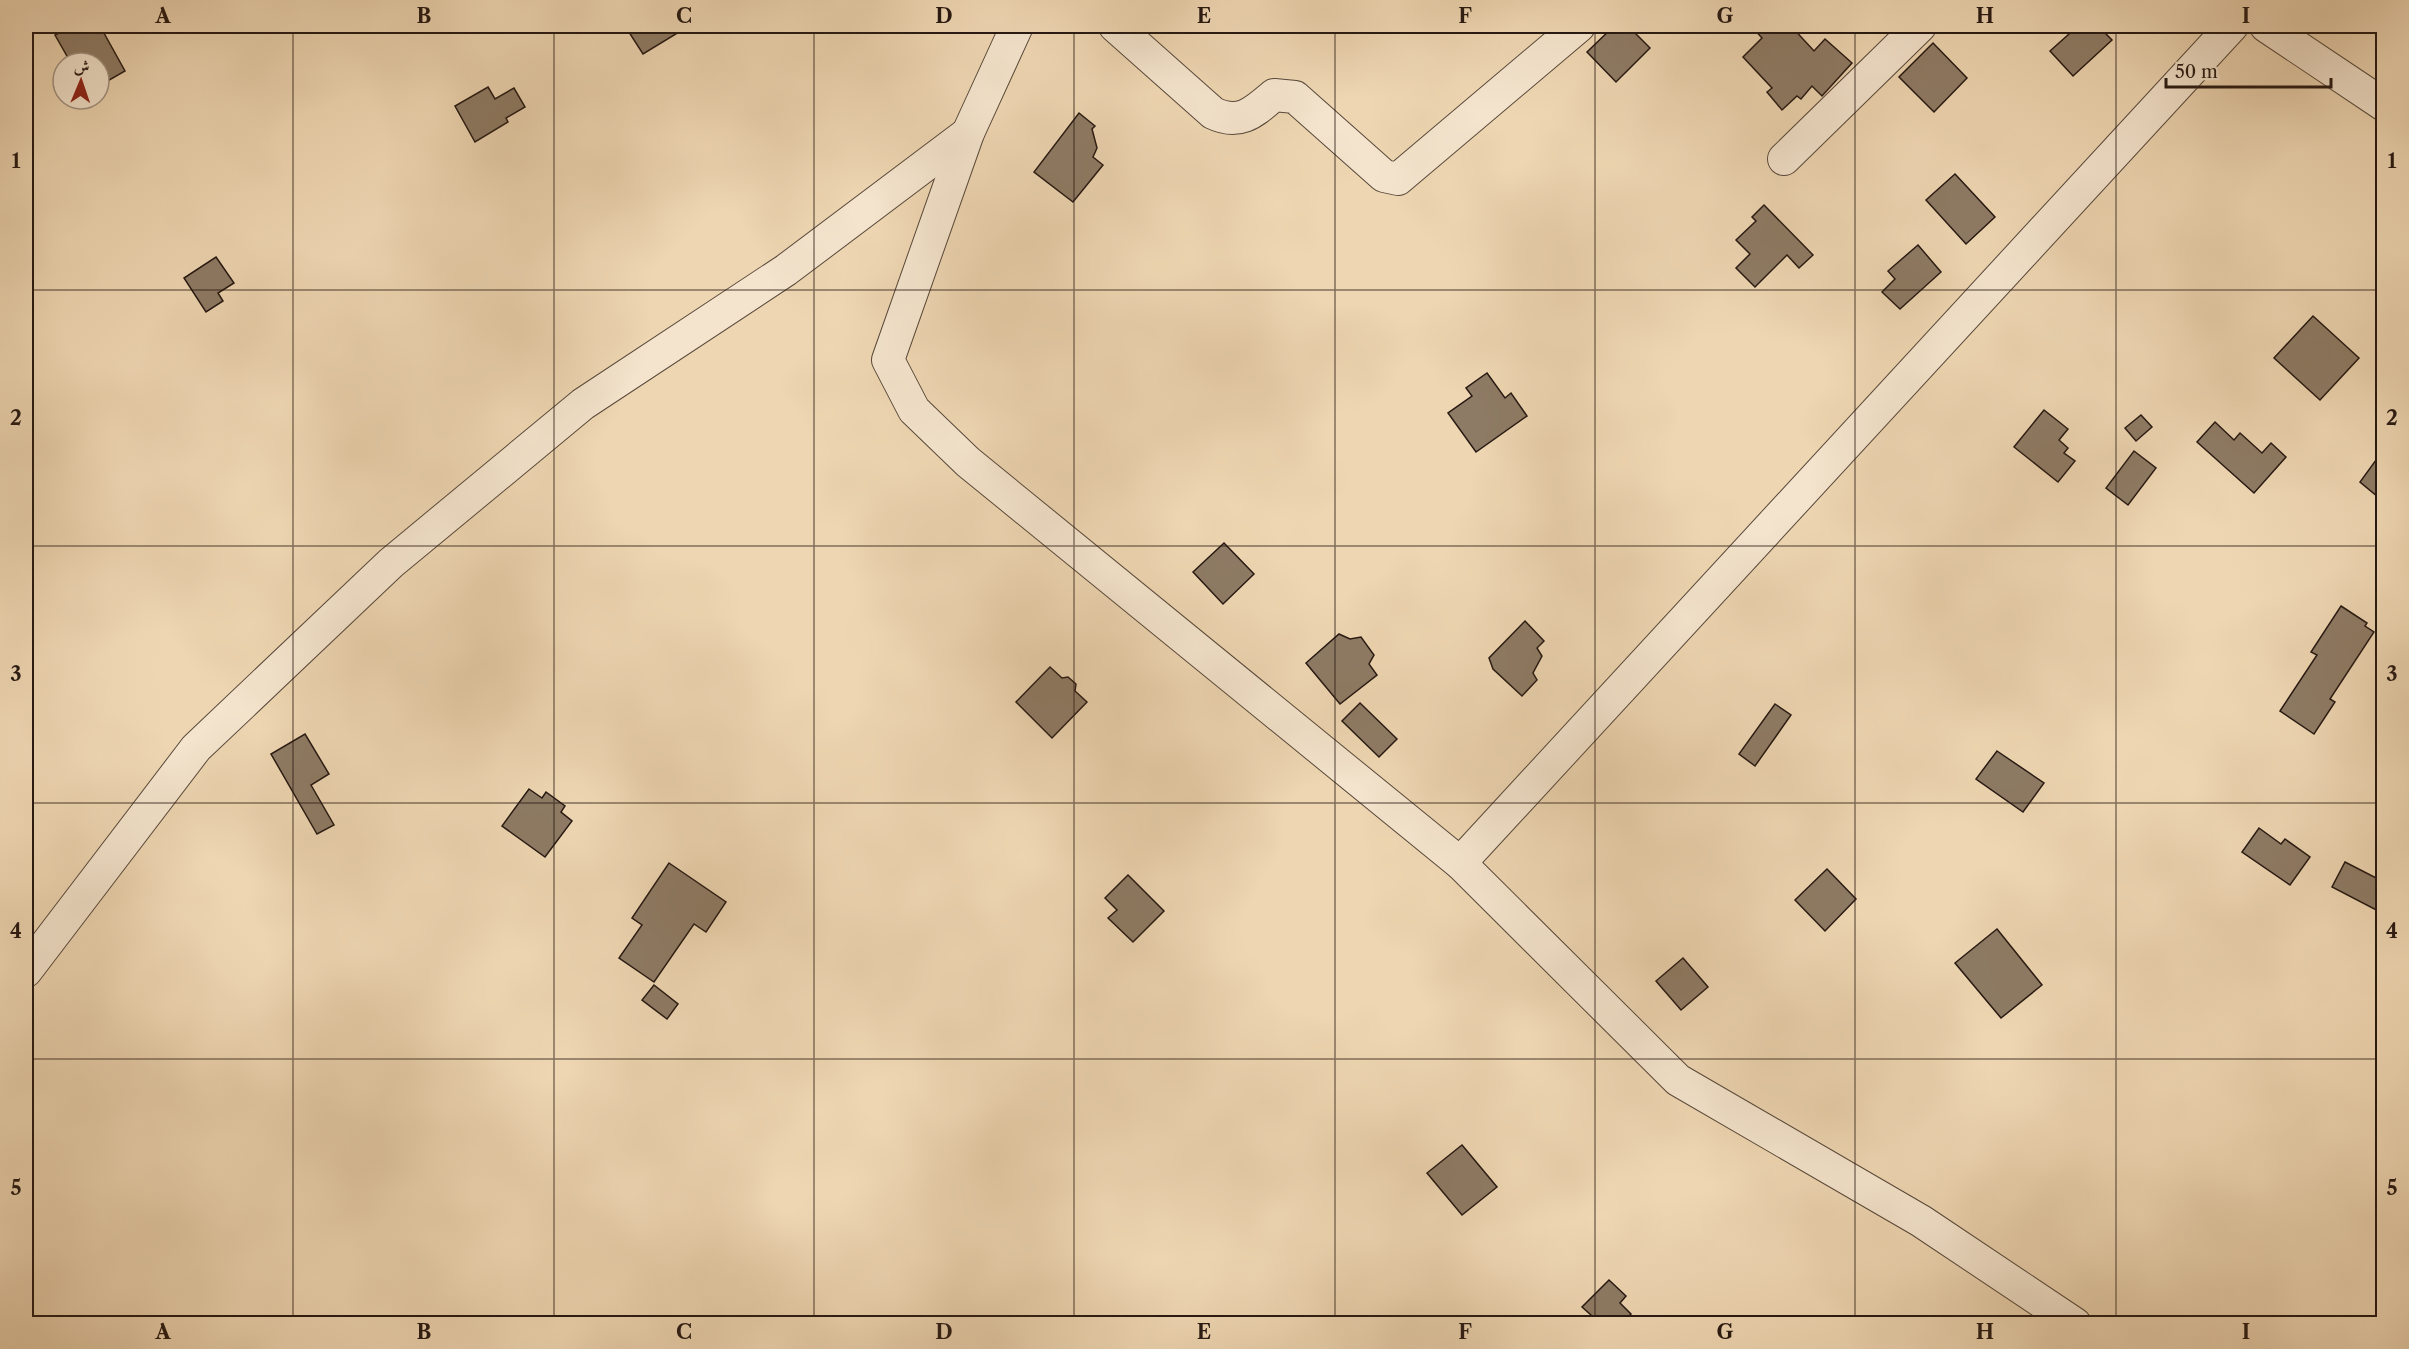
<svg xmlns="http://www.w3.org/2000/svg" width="2409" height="1349" font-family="'Libre Caslon Text',Amiri,serif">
<rect width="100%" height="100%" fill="#eed6b2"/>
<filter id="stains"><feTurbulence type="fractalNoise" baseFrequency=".00333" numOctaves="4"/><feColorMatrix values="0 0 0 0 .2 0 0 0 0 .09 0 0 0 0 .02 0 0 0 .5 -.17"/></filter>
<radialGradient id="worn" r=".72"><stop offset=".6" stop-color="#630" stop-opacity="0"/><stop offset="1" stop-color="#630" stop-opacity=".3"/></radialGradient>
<g fill="#8e7b65" stroke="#261812" stroke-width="1.5">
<path d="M73,26h27l25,45 -26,15v-23h-28l-16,-28z"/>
<path d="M625,26h64l-46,28z"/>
<path d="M1614,26h14l22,22 -34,34 -29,-30z"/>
<path d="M1751,26h40l23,25 11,-12 27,24 -30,33 -10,-10 -11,13 -4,-3 -15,14 -15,-18 5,-4 -29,-31 19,-19z"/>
<path d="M2078,26h20l14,14 -39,36 -23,-25z"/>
<path d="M1933,43l34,35 -33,34 -35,-35z"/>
<path d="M488,87l7,12 19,-11 11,19 -19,11 2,4 -33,20 -20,-36z"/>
<path d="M1079,113l16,13 -3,3 5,19 -4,9 10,8 -30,37 -39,-30z"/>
<path d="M1955,174l40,43 -29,27 -40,-44z"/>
<path d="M1764,205l49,50 -14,13 -12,-13 -32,32 -19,-19 14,-14 -14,-14 20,-19 -4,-4z"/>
<path d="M1918,245l23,27 -41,37 -18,-17 13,-13 -7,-8z"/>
<path d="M216,257l18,26 -16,10 5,8 -17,11 -22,-34z"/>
<path d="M2313,316l46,42 -39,42 -46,-42z"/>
<path d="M1487,373l18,25 6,-5 16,23 -51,36 -28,-39 24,-17 -6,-8z"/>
<path d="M2044,410l24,19 -9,11 9,8 -4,5 11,8 -17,21 -44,-35z"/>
<path d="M2141,415l11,12 -16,14 -11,-13z"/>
<path d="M2215,422l19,18 6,-7 22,20 9,-10 15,14 -32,36 -57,-51z"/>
<path d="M2384,449v53l-24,-20z"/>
<path d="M2134,451l22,17 -28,37 -22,-17z"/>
<path d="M1224,543l30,31 -31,30 -30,-32z"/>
<path d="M2341,606l26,17 -2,3 9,6 -44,67 5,3 -21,32 -34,-23 37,-56 -6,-3z"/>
<path d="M1525,621l19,20 -7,7 5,8 -9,17 4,7 -15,16 -29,-27 -4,-11z"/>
<path d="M1339,634l11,5 11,-2 13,18 -5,9 8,11 -37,29 -34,-41z"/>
<path d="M1050,667l12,11 6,-1 8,7 -1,7 12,11 -35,36 -36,-36z"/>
<path d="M1360,703l37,36 -18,18 -37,-36z"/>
<path d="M1775,704l16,11 -36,51 -16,-12z"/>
<path d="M305,734l24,40 -18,11 23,40 -17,9 -46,-80z"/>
<path d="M1997,751l47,32 -21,29 -47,-33z"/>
<path d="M529,789l13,9 4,-6 19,14 -4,6 11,9 -27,36 -43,-31z"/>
<path d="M2259,828l22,16 4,-5 25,18 -20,28 -48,-33z"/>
<path d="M2345,862l39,20v32l-52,-27z"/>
<path d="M669,863l57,39 -20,30 -12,-8 -40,58 -35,-24 23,-33 -10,-7z"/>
<path d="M1827,869l29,30 -31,32 -30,-31z"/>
<path d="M1128,875l36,36 -31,31 -25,-24 9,-8 -12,-12z"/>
<path d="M1997,929l45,56 -41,33 -46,-55z"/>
<path d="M1683,958l25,29 -27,23 -25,-29z"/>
<path d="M654,985l24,19 -11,15 -25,-19z"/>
<path d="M1462,1145l35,42 -35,28 -35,-42z"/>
<path d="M1609,1280l17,16 -6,7 11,11 -9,9h-22l-18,-16z"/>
</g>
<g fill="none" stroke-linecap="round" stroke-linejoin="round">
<defs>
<g id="minor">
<path d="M1017,26l-49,107 -80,227 26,50 54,52 492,401 218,217 243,141 154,103"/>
<path d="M1115,26l98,87c27,13 41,-1 61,-18l21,2 89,79 14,3 181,-153"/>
<path d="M2266,26l118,79"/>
<path d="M1784,159l136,-133"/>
<path d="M1460,863l772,-837"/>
<path d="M26,971l170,-223 195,-185 192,-159 203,-134 182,-137"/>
</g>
</defs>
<use href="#minor" stroke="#58483a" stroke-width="34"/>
<use href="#minor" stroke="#f4e4cd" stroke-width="32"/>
</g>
<path fill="none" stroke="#261812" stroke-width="1.5" stroke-opacity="0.55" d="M293,26v1298M554,26v1298M814,26v1298M1074,26v1298M1335,26v1298M1595,26v1298M1855,26v1298M2116,26v1298M26,290h2358M26,546h2358M26,803h2358M26,1059h2358"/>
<rect width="2409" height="1349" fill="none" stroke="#eed6b2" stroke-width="66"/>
<g transform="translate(81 81) rotate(2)"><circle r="28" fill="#f4e4cd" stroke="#a29282" stroke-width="1.5"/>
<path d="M0-4.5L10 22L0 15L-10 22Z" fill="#8f2418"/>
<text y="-9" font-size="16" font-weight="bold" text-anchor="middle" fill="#261812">ش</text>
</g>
<path d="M2166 78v9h165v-9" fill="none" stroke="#261812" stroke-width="3"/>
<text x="2175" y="78" font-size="18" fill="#261812" stroke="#f4e4cd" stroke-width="4.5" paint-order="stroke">50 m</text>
<rect x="33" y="33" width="2343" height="1283" fill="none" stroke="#261812" stroke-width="2"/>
<g font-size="20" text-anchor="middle" font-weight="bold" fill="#261812">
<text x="163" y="23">A</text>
<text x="424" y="23">B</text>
<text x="684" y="23">C</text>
<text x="944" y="23">D</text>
<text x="1204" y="23">E</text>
<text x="1465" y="23">F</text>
<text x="1725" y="23">G</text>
<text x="1985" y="23">H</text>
<text x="2246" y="23">I</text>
<text x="16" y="168">1</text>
<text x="2392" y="168">1</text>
<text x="16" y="425">2</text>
<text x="2392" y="425">2</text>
<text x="16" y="681">3</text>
<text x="2392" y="681">3</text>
<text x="16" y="938">4</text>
<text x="2392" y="938">4</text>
<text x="16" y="1195">5</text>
<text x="2392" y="1195">5</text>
<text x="163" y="1339">A</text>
<text x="424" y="1339">B</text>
<text x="684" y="1339">C</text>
<text x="944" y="1339">D</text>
<text x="1204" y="1339">E</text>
<text x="1465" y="1339">F</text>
<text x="1725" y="1339">G</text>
<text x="1985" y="1339">H</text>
<text x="2246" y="1339">I</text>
</g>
<rect width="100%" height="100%" filter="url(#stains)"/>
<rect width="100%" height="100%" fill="url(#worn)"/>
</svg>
